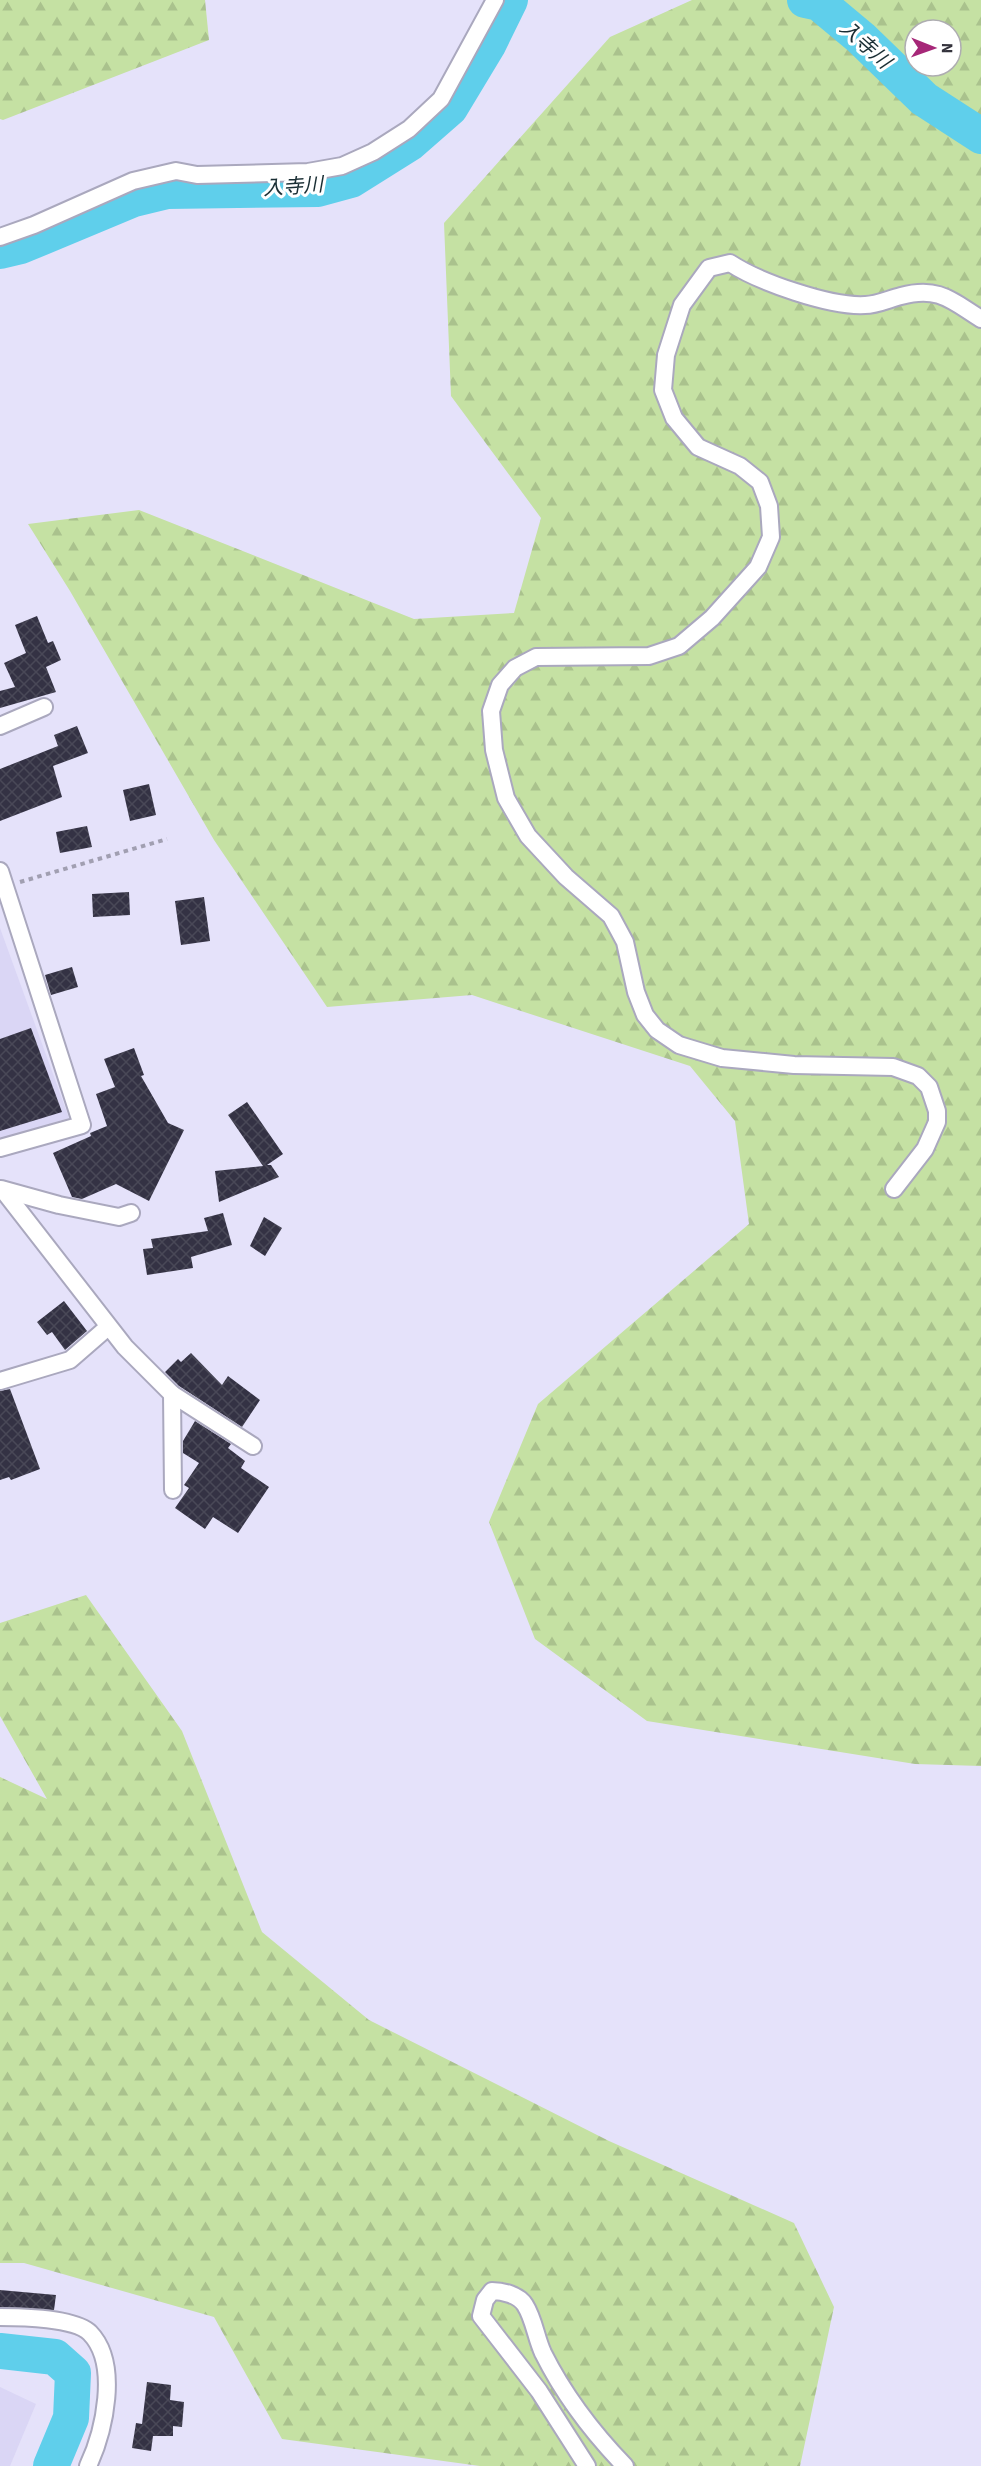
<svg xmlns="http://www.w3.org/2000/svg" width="981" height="2466" font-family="'Source Sans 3','Noto Sans JP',sans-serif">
<defs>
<pattern id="forest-firs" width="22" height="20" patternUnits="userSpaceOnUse" patternTransform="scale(1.5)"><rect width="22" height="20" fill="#c5e1a3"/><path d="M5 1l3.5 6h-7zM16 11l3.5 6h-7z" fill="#aac28d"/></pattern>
<pattern id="building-cross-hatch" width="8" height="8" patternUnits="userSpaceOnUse" patternTransform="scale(1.5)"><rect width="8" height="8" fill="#343244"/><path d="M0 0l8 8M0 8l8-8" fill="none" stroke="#494857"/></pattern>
</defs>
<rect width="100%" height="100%" fill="#e5e2fa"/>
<g fill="#dad6f5">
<path d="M0,928l69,190 -69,21z"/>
<path d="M0,2387l36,17 -26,62h-10z"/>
</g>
<g fill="url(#forest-firs)" fill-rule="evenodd">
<path d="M0,0h205l4,40 -206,80 -3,-1z"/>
<path d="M692,0h289v1766l-66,-2 -268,-43 -112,-82 -46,-117 49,-118 211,-180 -14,-103 -45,-55 -218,-71 -145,12 -113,-167 -144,-249 -42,-67 111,-14 275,109 100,-6 27,-95 -90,-122 -7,-173 166,-186zM915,30h36v36h-36z"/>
<path d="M86,1595l96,136 80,201 107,88 240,121 185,82 40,84 -34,159h-320l-198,-27 -68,-122 -190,-54h-24v-486l47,22 -47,-83v-93z"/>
</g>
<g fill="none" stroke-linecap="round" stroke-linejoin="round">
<g stroke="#5fcfeb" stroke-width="36">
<path d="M805,0l14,3 42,35 63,61 57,37"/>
<path d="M0,251l21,-5 113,-47 33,-8 151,-2 33,-9 59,-37 40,-35 38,-63 22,-45"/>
<path d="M0,2351l55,6 18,16 -2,45 -20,48"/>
</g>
</g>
<g fill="url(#building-cross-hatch)">
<path d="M37,616l11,27 5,-2 8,19 -15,7 10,25 -56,16v-17l15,-4 -11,-24 22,-10 -11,-28z"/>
<path d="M77,726l11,27 -35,13 9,31 -62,24v-52l58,-23 -4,-11z"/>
<path d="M149,784l7,31 -26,6 -7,-31z"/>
<path d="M87,826l5,21 -32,6 -4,-21z"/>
<path d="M129,892l1,23 -37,2 -1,-23z"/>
<path d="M204,897l6,44 -29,4 -6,-44z"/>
<path d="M72,967l6,20 -27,8 -6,-20z"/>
<path d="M31,1028l31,84 -62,19v-92z"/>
<path d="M134,1048l10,27 -3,1 27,47 16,7 -35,71 -33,-17 -34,15 -10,-2 -19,-44 38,-17 -1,-3 17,-7 -11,-32 19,-7 -11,-28z"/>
<path d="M247,1102l36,52 -16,11h4l8,12 -60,25 -4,-31 48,-5 -35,-51z"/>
<path d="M223,1213l9,32 -41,12 2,11 -46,7 -4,-26 10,-1 -2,-9 57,-8 -4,-13z"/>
<path d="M264,1217l18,11 -17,28 -15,-10z"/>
<path d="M64,1301l23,30 -22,19 -13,-18 -5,3 -10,-13z"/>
<path d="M191,1353l31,32 6,-9 32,24 -18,27 -63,-41 -14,-14 13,-13 3,3z"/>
<path d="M10,1389l30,80 -29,11 -2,-3 -9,3v-89z"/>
<path d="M195,1421l36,23 -3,4 17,13 -4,7 28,19 -31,46 -25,-16 -8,12 -30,-21 14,-20 -5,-3 15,-22 -16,-10v-12z"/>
<path d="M0,2290l56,5 -2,15 -54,-3z"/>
<path d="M147,2382l24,3 -1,15 14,2 -2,25 -9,-1v10h-20l-2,15 -19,-3 4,-25 6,1z"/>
</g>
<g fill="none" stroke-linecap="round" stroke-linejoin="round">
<defs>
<g id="street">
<path d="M0,237l34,-12 99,-44 43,-10 21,4 111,-3 34,-6 31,-14 36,-23 32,-30 54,-99"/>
<path d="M0,726l44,-19"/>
<path d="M0,871l82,254 -82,23"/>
<path d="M1,1189l58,16 60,12 12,-4"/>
<path d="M894,1189l31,-40 12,-27v-11l-8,-24 -11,-11 -25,-9 -99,-2 -72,-7 -43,-13 -22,-15 -12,-15 -9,-23 -11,-50 -14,-26 -45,-39 -38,-41 -22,-38 -12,-48 -3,-39 9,-26 15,-17 21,-11 113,-1 30,-10 33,-28 46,-51 13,-30 -2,-31 -9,-24 -20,-16 -42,-19 -24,-29 -11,-28 3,-35 16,-50 27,-37 21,-5c29,19 100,44 135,42 12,0 24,-6 36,-9 37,-10 50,4 80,23"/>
<path d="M3,1190l122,157 47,47 1,96"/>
<path d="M0,1381l70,-21 38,-33"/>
<path d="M172,1394l81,52"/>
<path d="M0,2317c21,0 75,1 90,16 30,31 14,99 -2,133"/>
<path d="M587,2466l-48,-75 -58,-75 4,-16 7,-9c11,0 27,4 33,14 9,14 11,33 18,48 21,42 49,79 82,113"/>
</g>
</defs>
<use href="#street" stroke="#aaa8be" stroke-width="20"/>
<path stroke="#a19fb1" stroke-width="4" stroke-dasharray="4.5 4.5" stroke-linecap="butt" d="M20,882l147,-43"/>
<use href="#street" stroke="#fff" stroke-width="16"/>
</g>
<g text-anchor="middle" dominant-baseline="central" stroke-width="6" stroke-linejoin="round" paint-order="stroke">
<g font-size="20" font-style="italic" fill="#1a2e34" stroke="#fff">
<text transform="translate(865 45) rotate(42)">入寺川</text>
<text transform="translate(293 187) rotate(-4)">入寺川</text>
</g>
</g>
<g transform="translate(933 48) rotate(91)"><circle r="28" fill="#ffffff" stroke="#aeadb1" stroke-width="1.5"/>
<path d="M0-4.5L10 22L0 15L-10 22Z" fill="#a62778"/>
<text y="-9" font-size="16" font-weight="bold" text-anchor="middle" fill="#34333c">N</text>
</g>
</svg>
